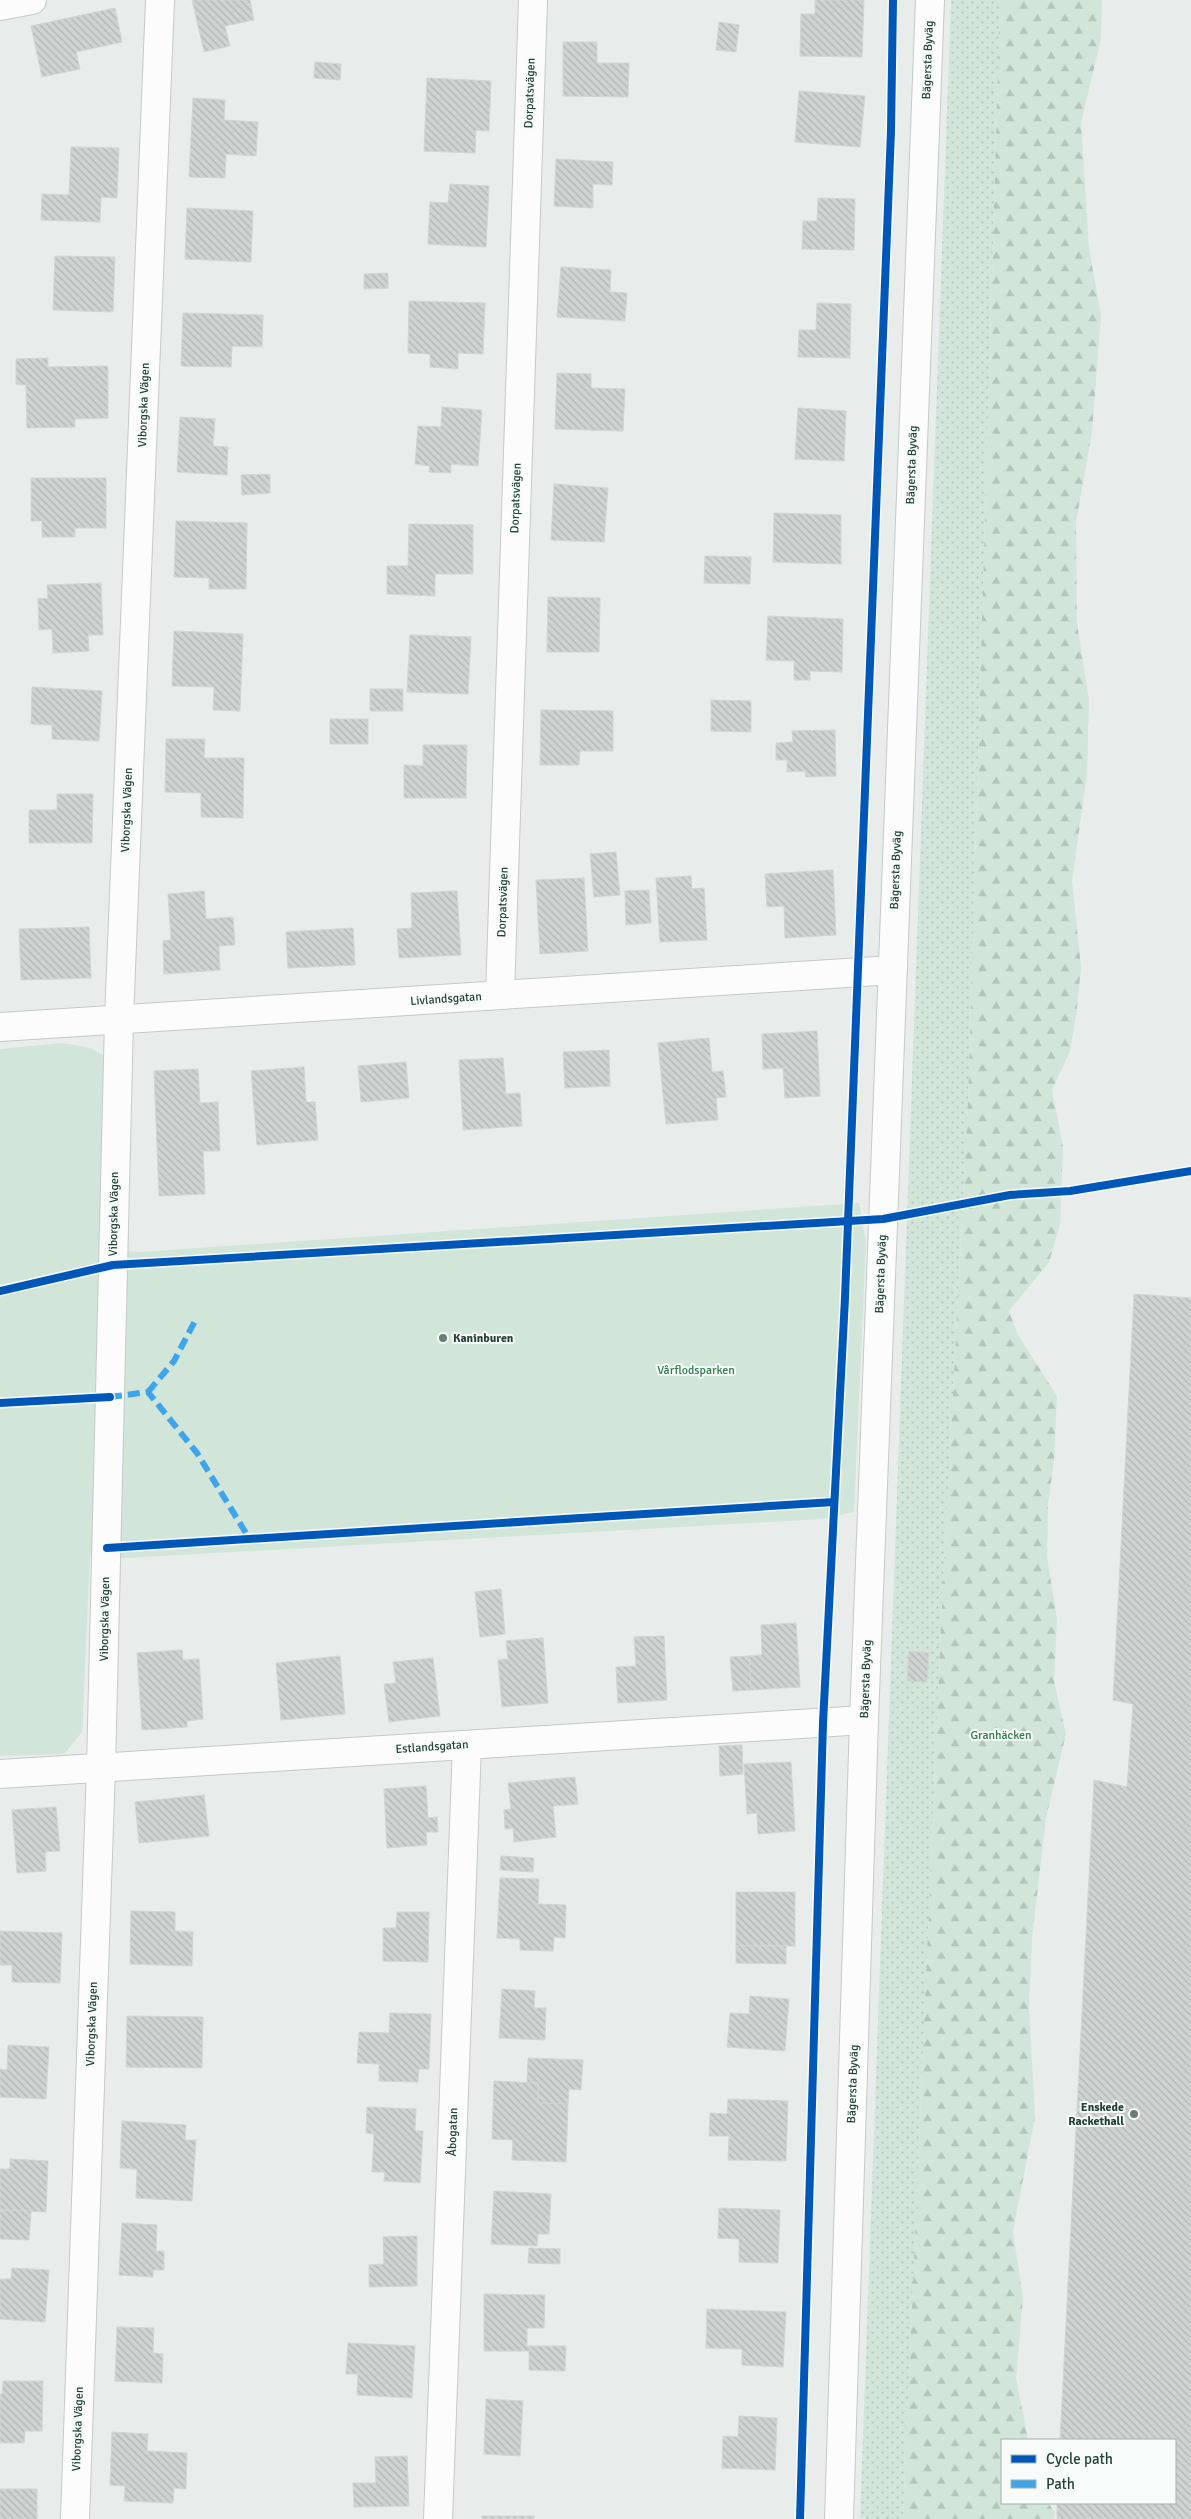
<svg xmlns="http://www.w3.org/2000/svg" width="1191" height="2519" font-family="Signika,sans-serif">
<defs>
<pattern id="grass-dots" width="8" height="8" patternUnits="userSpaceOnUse" patternTransform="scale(1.25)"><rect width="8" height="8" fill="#d1e6d8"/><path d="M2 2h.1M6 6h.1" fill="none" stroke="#b3c6ba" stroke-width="1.8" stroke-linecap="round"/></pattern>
<pattern id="forest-firs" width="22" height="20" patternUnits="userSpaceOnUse" patternTransform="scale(1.25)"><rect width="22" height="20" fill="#d1e6d8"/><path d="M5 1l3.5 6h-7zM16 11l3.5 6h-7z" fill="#b3c6ba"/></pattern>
<pattern id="building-back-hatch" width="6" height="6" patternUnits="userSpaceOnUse" patternTransform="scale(1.25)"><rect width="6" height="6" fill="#cfd4d2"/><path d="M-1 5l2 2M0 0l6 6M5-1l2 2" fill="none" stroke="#b2b7b5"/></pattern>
</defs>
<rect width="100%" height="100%" fill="#e8edeb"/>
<path fill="url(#grass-dots)" d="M951,0h49l-32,1103 -27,521 -38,895h-43z"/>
<path fill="url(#forest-firs)" d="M1000,0h102l-1,39 -20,84 8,126 12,66 -9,117 -16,90 1,102 12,76 -2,73 -15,109 9,85 -4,41 -7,43 -18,39 11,57 -3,78 -11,37 -40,49 9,24 39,61 -3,63 -6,46 -1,52 10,62 -3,62 12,53 -20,84 -14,120 -3,69 6,110 -22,115 10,66 -7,80 12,62h-26v63h46l7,9 -1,7h-151l38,-895 27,-521z"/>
<path fill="#d1e6d8" d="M62,1043l29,5 13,8 4,19 -6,55 -2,117 40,5 719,-49 7,39 -12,270 -31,7 -696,39 -37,-2 -8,176 -18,22 -64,2v-707z"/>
<g fill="url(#building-back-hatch)" stroke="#d1d6d4">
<path d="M192,0h58l4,20 -29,6 5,20 -26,6z"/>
<path d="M815,0h49l-2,57 -62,-1 1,-42h14z"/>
<path d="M115,8l7,34 -46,10 4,17 -38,8 -11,-51z"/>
<path d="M719,22l20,3 -3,27 -20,-2z"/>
<path d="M563,42h34v21h32l-1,34 -65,-1z"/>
<path d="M315,62l26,2 -1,16 -26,-2z"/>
<path d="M427,78l64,3 -2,50 -13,-1 -1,23 -51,-2z"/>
<path d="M799,91l66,5 -5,51 -65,-5z"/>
<path d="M193,98l32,2 -1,20 34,2 -2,34 -30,-2 -1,24 -36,-1z"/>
<path d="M71,147l48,1 -2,50 -16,-1 -1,25 -59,-2 1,-26 27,1z"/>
<path d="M556,159l57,3 -1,23 -19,-1v24l-39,-2z"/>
<path d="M450,184l39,2 -3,61 -58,-3 2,-42 18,1z"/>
<path d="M818,198l37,1 -1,51 -52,-1 1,-28h14z"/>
<path d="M187,208l66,3 -2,51 -66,-3z"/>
<path d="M55,256l60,1 -2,55 -60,-2z"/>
<path d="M561,267l50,3 -1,22 17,1 -2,28 -68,-4z"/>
<path d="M388,273v15l-24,1v-15z"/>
<path d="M409,301l76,2 -2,51 -25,-1v16l-28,-2v-13l-22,-1z"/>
<path d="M817,303l34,1 -1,54 -52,-1 1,-27h17z"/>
<path d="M183,313l80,2 -1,32 -30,-1 -1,21 -50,-1z"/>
<path d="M48,358v9l60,-1v52l-33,1v8l-48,1 -1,-43 -10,-1v-25z"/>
<path d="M557,373l34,1v14l34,1 -2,42 -68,-2z"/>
<path d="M442,407l40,3 -4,56 -27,-2v9l-22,-1 1,-6 -15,-2 3,-38 23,1z"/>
<path d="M798,408l48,3 -2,50 -49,-2z"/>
<path d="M180,417l35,2 -2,27 15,1 -1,28 -50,-3z"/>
<path d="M270,474v19l-28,2 -1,-20z"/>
<path d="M31,478h75v50h-31v9h-33v-16h-11z"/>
<path d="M554,484l54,4 -4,54 -53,-2z"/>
<path d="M774,513l67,2v49l-68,-2z"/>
<path d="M176,521l71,2 -1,66h-37v-11l-35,-1z"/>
<path d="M409,524l64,1v49h-38v22l-48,-2v-28h21z"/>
<path d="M705,556l46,1 -1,27 -46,-1z"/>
<path d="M101,583l2,52h-15l1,16 -36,2 -1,-24 -13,1 -1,-32 10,1 -1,-14z"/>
<path d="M548,597l52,1 -1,54h-52z"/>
<path d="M768,616l75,3 -1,53 -32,-1v9h-16v-19l-28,-1z"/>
<path d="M174,631l69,3 -3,77 -27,-1 1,-23 -42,-1z"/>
<path d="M410,635l61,2 -3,57 -61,-2z"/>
<path d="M32,687l70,4 -3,50 -47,-2v-14l-21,-1z"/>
<rect x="370" y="689" width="33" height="22"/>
<path d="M711,700l40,1v31l-40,-1z"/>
<path d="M541,710l72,1v40h-33l-1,14h-39z"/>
<rect x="330" y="719" width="38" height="25"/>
<path d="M835,730l1,46 -30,1 -1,-6 -18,1v-12h-11v-17l17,-1 -1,-11z"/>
<path d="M166,739h39l-1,19h40l-1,60 -42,-1v-24l-36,-1z"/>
<path d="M423,745h44l-1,53h-62v-33l19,1z"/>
<path d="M57,794h36l-1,49h-63v-33h28z"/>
<path d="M616,852l4,43 -26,2 -4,-43z"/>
<path d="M833,870l3,65 -51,3 -1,-32 -17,1 -2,-33z"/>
<path d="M691,876l1,13 12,-1 3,52 -47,2 -4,-64z"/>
<path d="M584,878l4,73 -48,3 -4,-74z"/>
<path d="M649,890l2,33 -25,2 -1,-34z"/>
<path d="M204,891l2,28 27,-2 2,28 -16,1 1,24 -56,4 -1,-33 8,-1 -3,-46z"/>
<path d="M457,891l4,64 -62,3 -2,-29 15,-1 -1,-35z"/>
<path d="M89,927l2,51 -70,2 -2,-51z"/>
<path d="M353,928l2,37 -67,3 -2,-36z"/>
<path d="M817,1031l3,65 -35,2 -2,-30 -20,1 -1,-35z"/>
<path d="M709,1038l3,34 11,-1 3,26 -10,1 2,22 -52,4 -8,-81z"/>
<path d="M609,1050l1,36 -45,2 -2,-36z"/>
<path d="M503,1058l3,36 14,-1 2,33 -59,4 -4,-70z"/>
<path d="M406,1062l3,36 -48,4 -3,-36z"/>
<path d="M304,1067l2,35h9l3,38 -61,5 -6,-74z"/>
<path d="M198,1069l2,34 18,-1 2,49h-17l2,43 -46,2 -5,-125z"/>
<path d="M1134,1294l57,4v1221h-134v-16h118v-63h-115l34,-660 33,7 6,-83 -20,-4z"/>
<path d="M501,1589l4,45 -25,3 -5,-45z"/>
<path d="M796,1623l4,64 -49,3 -2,-34 13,-1 -1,-30z"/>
<path d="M664,1636l3,64 -49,3 -2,-36 20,-1 -2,-29z"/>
<path d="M543,1638l5,65 -46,4 -4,-47 10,-1 -2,-18z"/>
<path d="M182,1650l1,10 16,-1 4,60 -16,2v6l-45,3 -5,-77z"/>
<path d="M909,1651l20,2 -2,29 -20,-1z"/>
<path d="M340,1656l5,58 -64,6 -5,-57z"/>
<path d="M749,1656l2,34 -18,1 -3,-34z"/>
<path d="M433,1658l7,58 -51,6 -5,-38 12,-1 -3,-21z"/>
<path d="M742,1745l1,29 -23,2 -1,-30z"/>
<path d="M791,1762l4,69 -37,3 -1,-21 -10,1 -3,-50z"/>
<path d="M575,1777l3,27 -25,2 3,31 -42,5 -1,-14 -8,1 -1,-19 7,-1 -3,-26z"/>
<path d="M426,1786l2,32 9,-1 1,15h-12l1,13 -40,3 -3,-59z"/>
<path d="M204,1795l5,41 -70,7 -4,-41z"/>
<path d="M56,1807l4,44 -15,1 1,19 -29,2 -5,-63z"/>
<path d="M501,1856l33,2 -1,14 -33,-2z"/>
<path d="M500,1878l39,1 -1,25 28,1 -1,33 -11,-1 -1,14 -33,-1v-11l-23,-1z"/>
<rect x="736" y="1892" width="59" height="54"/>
<path d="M131,1911l44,1v19l18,1 -1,34 -62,-2z"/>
<path d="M397,1912h32l-1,50 -45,-1v-33h13z"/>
<path d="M0,1931l62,2 -2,50 -48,-1v-17h-12z"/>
<path d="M736,1946h50v18l-50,-1z"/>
<path d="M502,1989l33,2 -1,17h12l-1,32 -46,-2z"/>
<path d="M750,1996l39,3 -4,52 -58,-4 3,-34 19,1z"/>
<path d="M390,2013l41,1 -2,55h-10l-1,13 -39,-1v-17l-22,-1 2,-31 30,1z"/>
<path d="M127,2016l76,1 -1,51 -76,-1z"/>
<path d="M8,2045l41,2 -3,52 -46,-2v-28l7,1z"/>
<path d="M528,2058l55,2 -2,30 -12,-1 -1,15 -30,-1v-20l-11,-1z"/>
<path d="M494,2081l44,2v20l30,1 -2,58 -54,-2 1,-20 -21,-1z"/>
<path d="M728,2099l60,2 -2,60 -58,-1 1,-24h-20l1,-23 17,1z"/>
<path d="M367,2107l49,2 -1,22h8l-3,52 -36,-2 1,-9h-13l2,-38 -8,-1z"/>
<path d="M122,2121l64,4 -1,15h11l-4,61 -56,-3 1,-29 -17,-1z"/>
<path d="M10,2159l38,2 -2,51 -46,-2v-41h10z"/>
<path d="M494,2191l57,3 -2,40h-11l-1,12 -46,-2z"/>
<path d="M719,2208l61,2 -2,53 -39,-1v-23l-21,-1z"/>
<path d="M0,2210l31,1 -2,29 -29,-1z"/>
<path d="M122,2223l35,2 -1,26h8v19h-11v7l-34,-2z"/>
<path d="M417,2236v50l-48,1v-22l15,-1 -1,-27z"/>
<path d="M529,2248l31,1v15l-32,-1z"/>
<path d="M12,2268l37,2 -4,52 -45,-3v-40h11z"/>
<path d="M484,2294l61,1 -1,33h-17v18h39l-1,25 -36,-1v-19h-45z"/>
<path d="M707,2309l79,3 -3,55 -41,-2v-16l-36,-1z"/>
<path d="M117,2327l37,1 -1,25 10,1 -1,29 -47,-2z"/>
<path d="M348,2343l67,3 -3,52 -55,-3 1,-21h-12z"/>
<path d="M3,2381h40l-1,50h-17l-1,12h-24v-49h2z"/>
<path d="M486,2399l37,2 -3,55 -36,-2z"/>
<path d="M739,2416l38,2 -2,52 -53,-2 1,-32 15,1z"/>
<path d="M112,2432l36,2 -1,17 40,2 -1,36 -12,-1 -1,15 -49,-2 1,-15 -15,-1z"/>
<path d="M407,2456l2,50 -55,1 -1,-24h23l-1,-26z"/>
<rect x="0" y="2489" width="37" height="30"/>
<rect x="482" y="2516" width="52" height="3"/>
</g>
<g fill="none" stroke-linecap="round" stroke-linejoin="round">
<defs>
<g id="minor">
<path d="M0,6l32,-6"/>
<path d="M500,995l33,-995"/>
<path d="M0,1027l893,-57"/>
<path d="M0,1774l864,-54"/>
<path d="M75,2519l26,-751 18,-749 41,-1019"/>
<path d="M438,2519l29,-774"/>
<path d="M839,2519l25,-799 66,-1720"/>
</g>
</defs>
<use href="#minor" stroke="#c5cac8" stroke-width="30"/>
<use href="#minor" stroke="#fcfcfc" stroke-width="28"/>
<g stroke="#3ea4ec" stroke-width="6" stroke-dasharray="12 6" stroke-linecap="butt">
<path d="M148,1392l26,-31 21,-40"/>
<path d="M110,1397l38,-5 49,61 52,85"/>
</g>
<defs>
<g id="cycleway">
<path d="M0,1291l113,-26 770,-46 127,-24 60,-4 121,-20"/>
<path d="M0,1403l110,-6"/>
<path d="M107,1548l727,-46"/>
<path d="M800,2519l23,-796 22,-425 46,-1167 2,-131"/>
</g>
</defs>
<use href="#cycleway" stroke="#f7fbf9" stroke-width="11"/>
<use href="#cycleway" stroke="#0057b8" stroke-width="8"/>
</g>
<g fill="#697e78" stroke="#f7fbf9" stroke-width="2">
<circle cx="443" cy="1338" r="5"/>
<circle cx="1134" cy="2114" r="5"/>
</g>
<g text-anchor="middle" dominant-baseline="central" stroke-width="4" stroke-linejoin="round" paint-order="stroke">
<g font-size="12" fill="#24423a" stroke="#f7fbf9">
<text transform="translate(928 60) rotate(-88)">Bägersta Byväg</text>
<text transform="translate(530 93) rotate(-88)">Dorpatsvägen</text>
<text transform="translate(144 405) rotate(-88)">Viborgska Vägen</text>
<text transform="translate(912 465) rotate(-88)">Bägersta Byväg</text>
<text transform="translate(516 498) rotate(-88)">Dorpatsvägen</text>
<text transform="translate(127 810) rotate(-88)">Viborgska Vägen</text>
<text transform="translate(896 870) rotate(-88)">Bägersta Byväg</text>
<text transform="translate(503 902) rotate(-88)">Dorpatsvägen</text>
<text transform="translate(446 999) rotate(-4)">Livlandsgatan</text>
<text transform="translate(114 1214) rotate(-89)">Viborgska Vägen</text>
<text transform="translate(881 1274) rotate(-88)">Bägersta Byväg</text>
<text transform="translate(105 1619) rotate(-89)">Viborgska Vägen</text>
<text transform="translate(866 1679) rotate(-88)">Bägersta Byväg</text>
<text transform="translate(432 1747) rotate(-4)">Estlandsgatan</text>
<text transform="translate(92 2024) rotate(-88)">Viborgska Vägen</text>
<text transform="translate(853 2084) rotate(-88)">Bägersta Byväg</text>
<text transform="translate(453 2132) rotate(-88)">Åbogatan</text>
<text transform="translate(78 2429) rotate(-88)">Viborgska Vägen</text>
</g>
<g font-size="12" font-weight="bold" fill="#24423a" stroke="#f7fbf9" text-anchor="start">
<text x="453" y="1338">Kaninburen</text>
<text x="1124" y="2107" text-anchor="end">Enskede<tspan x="1124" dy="14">Rackethall</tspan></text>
</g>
<g font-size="12" fill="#2d7a4b" stroke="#f7fbf9">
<text x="696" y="1370">Vårflodsparken</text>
<text x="1001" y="1735">Granhäcken</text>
</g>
</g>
<rect x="1001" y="2439" width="175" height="65" fill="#f7fbf9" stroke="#a3b1ad"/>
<rect x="1011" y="2455" width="25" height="8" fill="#0057b8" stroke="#a3b1ad"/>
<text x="1046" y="2464" font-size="15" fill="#24423a">Cycle path</text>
<rect x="1011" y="2480" width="25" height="8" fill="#3ea4ec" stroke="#a3b1ad"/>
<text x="1046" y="2489" font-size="15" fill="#24423a">Path</text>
</svg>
